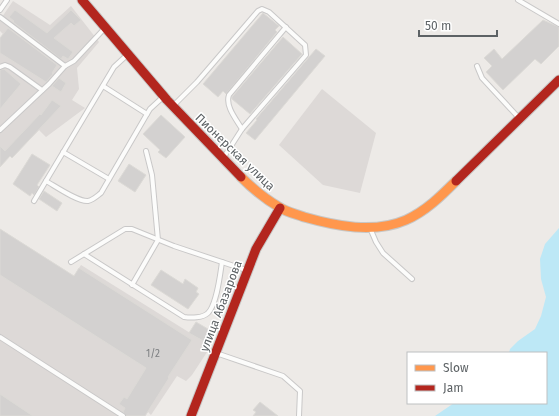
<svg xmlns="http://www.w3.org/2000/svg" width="559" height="416" font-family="'Fira Sans',sans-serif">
<rect width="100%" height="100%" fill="#edeae7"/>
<g fill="#ddd9d7">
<path d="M13,1l37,24 21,-19 28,36 -22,26 2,21 -7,11 13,8 -39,29 -7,-7 -27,28 -2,-2 -10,11v-129l3,-4 -3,-3v-11z"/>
<path d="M322,89l54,44 -16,60 -37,-8 -44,-40z"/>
<path d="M0,229l74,47 7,-11 130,81 -19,29 -6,6 -9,-5 -26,39 -3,-3 -3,4h-145z"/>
</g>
<path fill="#bde8f6" d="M559,228v188h-124l19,-13h92v-50h-37l1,-4 8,-8 17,-12 6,-13 5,-19 -5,-18 -1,-20 5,-15z"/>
<g fill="#d3d1d0" stroke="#dcdad6">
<path d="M15,10l32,23 24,-23 10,10 -7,6 -3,-3 -17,15 19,14 -5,7 -5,-3 -2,3 -48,-37 1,-1 -5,-4z"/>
<path d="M263,13l16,13 -4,4 2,2 -51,62 -3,-3 -5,6 -15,-13z"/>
<path d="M543,20l16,7v19l-18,18 -6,-5 -32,31 -17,-18 6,-6 -8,-8 10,-9 8,10z"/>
<path d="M8,28l49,37 -5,8 1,1 -7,8 -46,-29v-15z"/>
<path d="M283,37l19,17 -52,60 -18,-15v-2z"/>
<path d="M316,49l9,7 -70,84 -9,-7 11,-13 -1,-1z"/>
<path d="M4,69l17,15 -21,25v-39z"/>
<path d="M59,78l7,5 -5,9 -9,-6z"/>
<path d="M52,100l9,6 -49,52 -2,-2 -10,11v-21l5,5 35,-37 1,1z"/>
<path d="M161,115l24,22 -19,21 -8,-6 2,-2 -17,-16z"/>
<path d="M32,154l18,11 -13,20 2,2 -5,8 -2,-2 -2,3 -17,-12z"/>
<path d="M129,164l17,11 -11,17 -17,-11z"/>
<path d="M44,191l18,12 -5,8 -18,-12z"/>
<path d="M0,229l74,47 5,-8 113,72 -24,37 1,1 -24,38h-19l-3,-4 2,-4 -6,-4 5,-7 3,2 19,-31 -146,-93z"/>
<path d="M161,270l22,14 2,-5 13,9 -2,4 3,2 -11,15 -37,-24z"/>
<path d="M196,322l17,10 -6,11 -18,-10z"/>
<path d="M0,394l33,22h-33z"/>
<path d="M260,402l18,14h-25l3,-4 -3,-2z"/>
</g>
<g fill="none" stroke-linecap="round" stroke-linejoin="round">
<defs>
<g id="lane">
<path d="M518,0l41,24"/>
<path d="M0,10l7,-10"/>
<path d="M0,17l65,49"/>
<path d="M477,66l5,12 37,40"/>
<path d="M0,67l5,-2 5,2 32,23"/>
<path d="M103,86l44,28"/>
<path d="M174,105l23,-23 61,-71 4,-2 7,3 36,33 1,10 -64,74 -18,28"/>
<path d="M242,129c-6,-10 -17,-23 -13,-34l57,-68"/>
<path d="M0,130l49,-46 16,-18 9,-5 30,-32"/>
<path d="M63,152l46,27"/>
<path d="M46,181c9,5 32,21 42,20 5,-1 9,-5 13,-8l46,-79 3,-5 13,-12"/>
<path d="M34,201l80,-134 13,-12"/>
<path d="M370,228l6,14 7,11 29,26"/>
<path d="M84,254l100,63c7,1 19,1 24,-4 9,-9 12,-38 14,-51"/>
<path d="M71,262l54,-33h7l42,17 72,24"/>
<path d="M132,285l26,-45 -6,-65 -6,-24"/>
<path d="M0,337l123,79"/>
<path d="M216,353l67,23 17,15 -1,25"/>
</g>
<path id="slow" d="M241,177c11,11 24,22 38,30 7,5 17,7 25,10 32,9 70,17 102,3 20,-9 35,-24 50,-39"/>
<g id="jam">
<path d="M82,0l85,100 74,77"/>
<path d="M456,181l103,-101"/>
<path d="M191,416l65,-167 24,-41"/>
</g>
</defs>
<use href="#lane" stroke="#c9c8c8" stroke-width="6"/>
<use href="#slow" stroke="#c7c7c6" stroke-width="11"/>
<use href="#jam" stroke="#c7c7c6" stroke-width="11"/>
<use href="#lane" stroke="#fcfcfb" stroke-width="4"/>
<use href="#slow" stroke="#ff974d" stroke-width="9"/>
<use href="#jam" stroke="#b3261e" stroke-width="9"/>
</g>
<g text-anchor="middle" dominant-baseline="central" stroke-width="3" stroke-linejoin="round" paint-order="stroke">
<g font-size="10" fill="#7c7f81">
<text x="153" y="354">1/2</text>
</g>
<g font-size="12" fill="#5d6265" stroke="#fff">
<text transform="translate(235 152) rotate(44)">Пионерская улица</text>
<text transform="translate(221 306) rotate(-69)">улица Абазарова</text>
</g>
</g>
<rect x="407" y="352" width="140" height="52" fill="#ffffff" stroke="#bec0c1"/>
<rect x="415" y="365" width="20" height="6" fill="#ff974d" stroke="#bec0c1"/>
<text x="443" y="372" font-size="12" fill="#5d6265">Slow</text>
<rect x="415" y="385" width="20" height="6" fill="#b3261e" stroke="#bec0c1"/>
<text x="443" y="392" font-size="12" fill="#5d6265">Jam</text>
<path d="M419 30v6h78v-6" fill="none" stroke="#5d6265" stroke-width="2"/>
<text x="425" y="30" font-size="12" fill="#5d6265" stroke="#ffffff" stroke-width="3" paint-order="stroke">50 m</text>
</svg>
